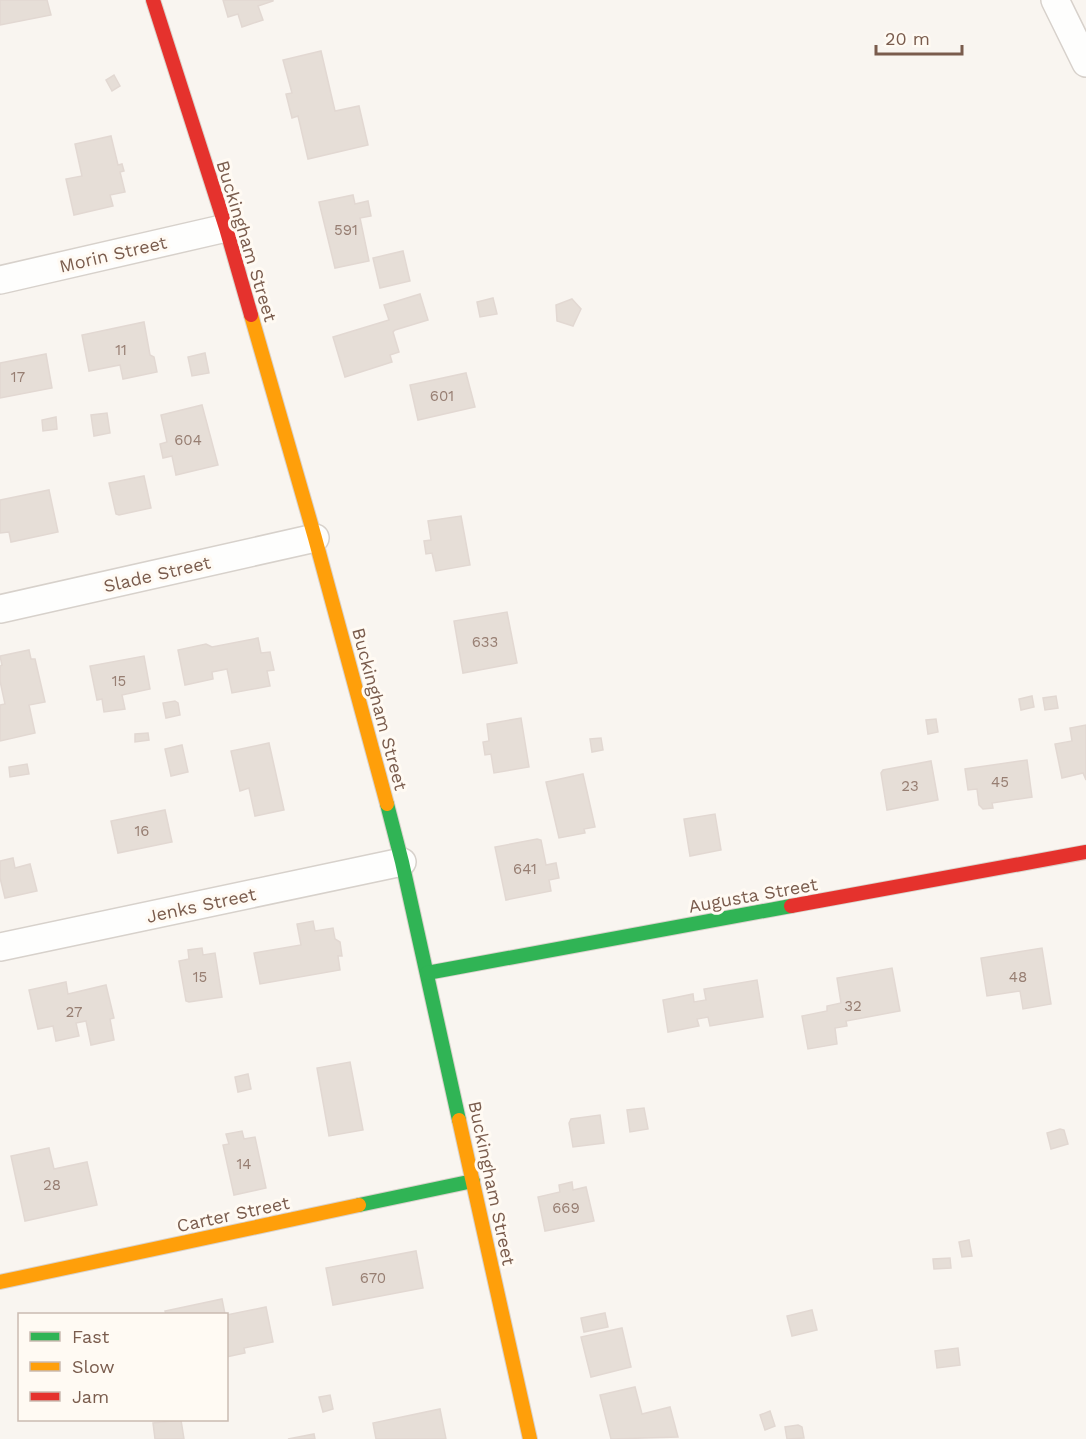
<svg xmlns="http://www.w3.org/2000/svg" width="1086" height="1439" font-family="'Work Sans',sans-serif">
<rect width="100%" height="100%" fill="#f9f5f0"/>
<g fill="#e6ded7" stroke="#e2d8d2" stroke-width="1.5">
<path d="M0,0h47l4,15 -51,10z"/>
<path d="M223,0h50v1l-15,5 5,14 -21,7 -4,-13 -10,3z"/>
<path d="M321,51l14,60 24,-5 9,39 -60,14 -10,-43 -6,2 -6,-24 6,-1 -9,-33z"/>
<path d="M114,75l6,11 -8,5 -6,-11z"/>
<path d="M111,136l7,29 4,-1 2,7 -4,1 5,20 -15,3 3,11 -39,9 -8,-36 16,-3 -7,-32z"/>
<path d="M353,195l2,9 13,-3 3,15 -11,2 9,43 -34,7 -16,-66z"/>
<path d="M403,251l7,30 -30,7 -7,-30z"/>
<path d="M420,294l8,26 -33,10 -2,2 6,20 -9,3 2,7 -47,15 -12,-40 56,-17 -5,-15z"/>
<path d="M493,298l4,16 -17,3 -3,-15z"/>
<path d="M572,299l9,10 -8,17 -16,-5 -1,-16z"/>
<path d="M144,322l6,33 4,2 3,15 -34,7 -3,-14 -31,6 -7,-36z"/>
<path d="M205,353l4,20 -17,3 -4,-19z"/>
<path d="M46,354l6,34 -52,10v-35z"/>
<path d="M466,373l9,34 -57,13 -8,-35z"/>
<path d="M202,405l16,60 -42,10 -4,-19 -9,2 -3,-14 7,-2 -6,-27z"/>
<path d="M107,413l3,20 -16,3 -3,-21z"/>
<path d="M56,417l1,12 -14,2 -1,-11z"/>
<path d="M144,476l7,32 -32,7 -3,-1 -7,-31z"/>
<path d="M49,490l9,42 -47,10 -2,-10 -9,1v-33z"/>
<path d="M461,516l9,49 -34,6 -4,-18 -6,1 -2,-13 7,-1 -3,-19z"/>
<path d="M507,612l10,51 -54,10 -9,-52z"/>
<path d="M258,638l3,15 9,-1 4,18 -7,1 3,15 -38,7 -5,-24 -15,3 1,7 -28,6 -7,-35 28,-6 6,3z"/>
<path d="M29,650l2,9h4l10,43 -16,3 6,28 -35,8v-36l5,-1 -5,-23v-15l2,-1 -2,-9z"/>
<path d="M144,656l6,33 -28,6 3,14 -21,3 -2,-13 -5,1 -7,-34z"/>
<path d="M1032,696l2,11 -13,3 -2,-11z"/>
<path d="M1056,696l2,12 -13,2 -2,-12z"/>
<path d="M175,701l3,2 2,12 -14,3 -3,-15z"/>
<path d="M521,718l8,49 -35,6 -3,-19 -6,1 -2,-13 6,-1 -2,-17z"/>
<path d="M936,719l2,13 -10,2 -2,-14z"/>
<path d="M1086,725v55l-3,-7 -21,5 -7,-34 17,-3 -2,-13z"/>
<path d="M148,733l1,7 -14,2v-8z"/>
<path d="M601,738l2,12 -11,2 -2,-13z"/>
<path d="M269,743l15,67 -29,6 -6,-28 -9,3 -9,-40z"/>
<path d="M182,745l6,27 -17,4 -6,-27z"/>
<path d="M1027,760l5,37 -40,6 1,5 -10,1 -4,-4 -2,-16 -9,1 -3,-21z"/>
<path d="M931,761l7,39 -51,10 -6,-37 2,-3z"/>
<path d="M27,764l2,10 -19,3 -1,-10z"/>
<path d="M583,774l12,53 -11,2 1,4 -26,5 -13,-56z"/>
<path d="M165,810l7,32 -54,11 -7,-32z"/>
<path d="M715,814l6,36 -31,6 -6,-37z"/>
<path d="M537,839l4,1 5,25 10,-2 3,15 -10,2 2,11 -45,9 -11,-53z"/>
<path d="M13,858l2,10 15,-4 7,27 -32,7 -5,-20v-17z"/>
<path d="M313,921l2,10 18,-3 2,11 5,3 2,14h-4l2,14 -80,14 -6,-31 47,-8 -4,-21z"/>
<path d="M202,948l1,7 12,-2 7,44 -33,5 -3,-1 -7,-40 10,-2 -1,-9z"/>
<path d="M1042,948l9,56 -28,5 -3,-18 -33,5 -6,-38z"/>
<path d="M892,968l8,43 -54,10 1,5 -12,2 2,16 -29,5 -6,-33 25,-5v-5l14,-3 -4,-25z"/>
<path d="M757,980l6,37 -53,9 -2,-9 -11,2 2,7 -31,6 -5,-32 30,-6 1,8 12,-2 -2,-11z"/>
<path d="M66,982l2,12 38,-9 8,33 -4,1 4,21 -23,5 -5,-24 -10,2 3,13 -23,5 -3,-15 -15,3 -9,-39z"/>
<path d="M350,1062l13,68 -34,6 -12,-68z"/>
<path d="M248,1074l3,15 -13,3 -3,-15z"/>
<path d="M644,1108l4,21 -18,3 -3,-22z"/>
<path d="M600,1115l4,28 -31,4 -4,-24 2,-4z"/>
<path d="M1060,1129l4,1 4,14 -17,5 -4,-16z"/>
<path d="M242,1131l2,8 11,-2 11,51 -32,7 -11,-50 6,-1 -3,-10z"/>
<path d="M49,1148l5,21 33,-7 10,43 -72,16 -14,-65z"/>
<path d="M572,1182l1,8 13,-3 8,34 -49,10 -7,-34 22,-5 -1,-7z"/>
<path d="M969,1240l3,16 -10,1 -3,-15z"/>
<path d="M416,1251l7,37 -90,17 -7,-37z"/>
<path d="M950,1258l1,10 -17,1 -1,-10z"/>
<path d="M222,1299l3,15h-59l-1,-3z"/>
<path d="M266,1307l7,35 -29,6 1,5 -19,4v-42z"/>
<path d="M812,1310l5,20 -25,6 -5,-20z"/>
<path d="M605,1313l3,14 -24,5 -3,-14z"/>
<path d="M622,1328l9,39 -40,10 -10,-40z"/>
<path d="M958,1348l2,17 -23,3 -2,-17z"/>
<path d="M635,1387l7,27 28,-7 8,30 -67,2 -11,-44z"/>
<path d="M330,1395l3,14 -10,3 -4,-15z"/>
<path d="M440,1409l6,30h-70l-3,-16z"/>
<path d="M770,1411l5,15 -10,4 -5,-15z"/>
<path d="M181,1420l3,19h-29l-2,-16z"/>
<path d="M798,1425l4,2 2,11 -17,1 -2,-12z"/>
<path d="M314,1434l1,5h-27z"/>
</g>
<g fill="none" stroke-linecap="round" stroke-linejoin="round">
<defs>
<g id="street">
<path d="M1055,0l31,63"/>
<path d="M0,280l226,-52"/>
<path d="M0,609l315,-71"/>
<path d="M0,947l402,-85"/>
</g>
<g id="fast">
<path d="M387,804l15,58 57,258"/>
<path d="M427,973l364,-67"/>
<path d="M359,1205l114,-24"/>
</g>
<g id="slow">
<path d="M251,315l64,223 72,266"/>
<path d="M459,1120l71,319"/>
<path d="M0,1282l359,-77"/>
</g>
<g id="jam">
<path d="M153,0l73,228 25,87"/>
<path d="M791,906l295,-54"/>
</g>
</defs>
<use href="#street" stroke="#d7d1cb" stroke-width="30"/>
<use href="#fast" stroke="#d9d2cb" stroke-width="16"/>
<use href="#slow" stroke="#d9d2cb" stroke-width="16"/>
<use href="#jam" stroke="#d9d2cb" stroke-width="16"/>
<use href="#street" stroke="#fefefd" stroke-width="27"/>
<use href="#fast" stroke="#30b455" stroke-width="14"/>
<use href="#slow" stroke="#ff9f0a" stroke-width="14"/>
<use href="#jam" stroke="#e5322d" stroke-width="14"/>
</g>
<g text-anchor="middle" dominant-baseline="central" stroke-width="6" stroke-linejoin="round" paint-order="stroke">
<g font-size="15" fill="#977e72">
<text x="346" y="230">591</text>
<text x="121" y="350">11</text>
<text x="18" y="377">17</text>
<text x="442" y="396">601</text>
<text x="188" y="440">604</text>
<text x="485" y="642">633</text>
<text x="119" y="681">15</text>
<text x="1000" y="782">45</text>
<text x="910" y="786">23</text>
<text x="142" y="831">16</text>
<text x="525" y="869">641</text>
<text x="200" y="977">15</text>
<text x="1018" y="977">48</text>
<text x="853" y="1006">32</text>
<text x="74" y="1012">27</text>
<text x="244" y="1164">14</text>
<text x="52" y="1185">28</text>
<text x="566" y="1208">669</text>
<text x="373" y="1278">670</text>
</g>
<g font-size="18" fill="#7a5c4d" stroke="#fffaf3">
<text transform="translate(247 241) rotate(73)">Buckingham Street</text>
<text transform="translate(113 254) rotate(-13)">Morin Street</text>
<text transform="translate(157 574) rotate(-13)">Slade Street</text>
<text transform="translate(380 709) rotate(75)">Buckingham Street</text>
<text transform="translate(753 895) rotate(-10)">Augusta Street</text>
<text transform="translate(201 905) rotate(-12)">Jenks Street</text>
<text transform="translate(492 1183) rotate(78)">Buckingham Street</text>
<text transform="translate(233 1214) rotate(-12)">Carter Street</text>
</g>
</g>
<rect x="18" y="1313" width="210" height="108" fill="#fffaf3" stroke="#cabbb1" stroke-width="1.5"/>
<rect x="30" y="1332" width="30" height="9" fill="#30b455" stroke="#cabbb1" stroke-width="1.5"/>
<text x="72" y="1343" font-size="18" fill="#7a5c4d">Fast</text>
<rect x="30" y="1362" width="30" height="9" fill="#ff9f0a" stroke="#cabbb1" stroke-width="1.5"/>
<text x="72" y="1373" font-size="18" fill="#7a5c4d">Slow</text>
<rect x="30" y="1392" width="30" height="9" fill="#e5322d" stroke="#cabbb1" stroke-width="1.5"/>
<text x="72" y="1403" font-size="18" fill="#7a5c4d">Jam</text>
<path d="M876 45v9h86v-9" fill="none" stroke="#7a5c4d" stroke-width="3"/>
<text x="885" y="45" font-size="18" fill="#7a5c4d" stroke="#fffaf3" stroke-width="4.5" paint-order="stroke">20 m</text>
</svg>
